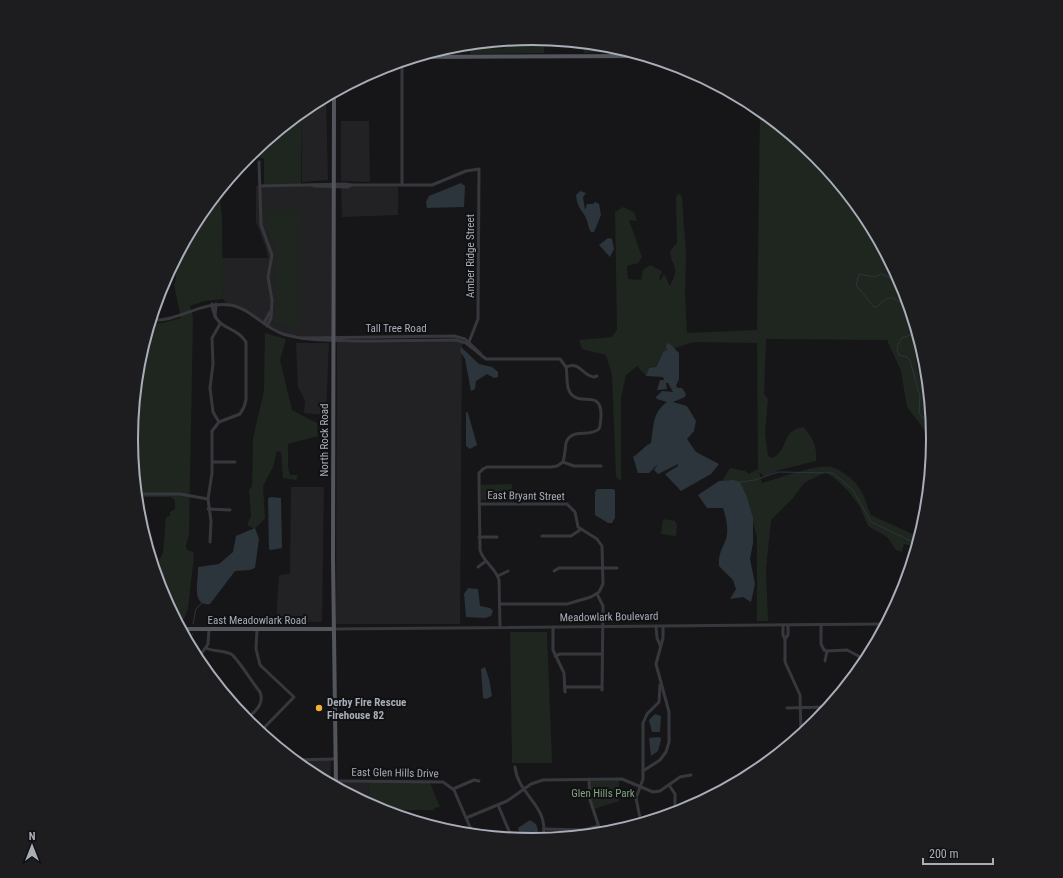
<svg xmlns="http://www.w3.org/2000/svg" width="1063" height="878" font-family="'Roboto Condensed',sans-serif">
<rect width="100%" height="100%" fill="#161618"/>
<g fill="#222225">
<path d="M326,96l2,84 -26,2 -1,-70z"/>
<path d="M341,121h28l1,61 -29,-1z"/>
<path d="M334,184v153l-32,1 -20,-4 -40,-25 -14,-4 -5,-6 -2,-41h47l-2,-10 -10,-26v-36z"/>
<path d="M341,187h57v28l-56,2z"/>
<path d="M337,340l125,2 -2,282h-124z"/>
<path d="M296,343h33l-3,72 -22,-2 1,-13 -7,-13z"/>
<path d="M291,487h33l-2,135 -46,-1 3,-46 11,-1z"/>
<path d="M294,760h37l-1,24 -21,-12z"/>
<path d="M342,783h26l1,21 -27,-14z"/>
</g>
<g fill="#1e261f">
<path d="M532,38l13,1 -1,14 -74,1v-10l16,-2 3,6 13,1 3,-1 2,-8z"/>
<path d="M584,43l15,2v7l-15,1z"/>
<path d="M760,110l55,46 50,60 37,70 17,56h-5c1,11 4,44 14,48l4,49 -1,14 -6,-6 1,-12 -3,-7 -16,-21 -6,-36 -14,-31 -121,-1 -2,55 4,5 -3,35 3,22 5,2c17,-11 8,-27 30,-31 9,9 15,20 13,34l-37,9 -14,7 -6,-5 3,11c15,-4 54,-19 69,-16 10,2 23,13 29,22 5,7 7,18 11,26l48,22 -3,10 -12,-3 -2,8 -6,-2 -9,-13 -19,-11 -8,-19 -11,-15 -10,-10 -13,-10 -22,11 -11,15 -22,22 -5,49 2,52h-11v-83l-10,-41 -14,-17 -11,1 8,-13 15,3 4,3 9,-5 -1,-126 -64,-1 -30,10 -10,19 -7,5 -9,-10 -11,9 -5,23v83l-5,-4 -4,-102 -6,-20 -24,-6 -3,-9 33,-3 5,-8 -2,-117 8,-5 11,5 3,9 -8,-1 13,37 -4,6 -11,3 1,13 13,1 2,-10 7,-5 12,6 -3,8 2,1 3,-6 6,12c11,-22 2,-15 0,-35l7,-8 -1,-46 3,-4 3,4 4,57 -1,41 2,38 70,-3z"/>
<path d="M301,112v73l-37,1v-27l-14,-5z"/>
<path d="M219,191l3,25 1,83 -19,2 -14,5 3,10 -4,219 -3,10 1,5 6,2 1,4 -6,52 -4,11h-9l-14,-27 -7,-23 9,-16 3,-36 4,-1v-4l5,-3v-9l-4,-3h-35l-5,-58 7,-78 12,-38h12l19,-5 -7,-33 2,-7 -3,-15 25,-47z"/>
<path d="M265,210h34l-2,82 3,39 -10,-2 -16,-7 3,-15 -3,-32 3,-16 -2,-15 -5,-8 -4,-13z"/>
<path d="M265,333l21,6 -6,21 12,50 25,13 1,13 -30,8v23l2,8h8l-2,5 -13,-2 -2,-26 -4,-1 -4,16 -10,19 2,32 -10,11 -8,-4 4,-9 -2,-26 3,-4 1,-48 11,-47z"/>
<path d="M512,484v18l-31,-2v-15z"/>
<path d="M663,519l12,2 2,4 -1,11 -15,-2z"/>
<path d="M510,632h37l5,131h-40z"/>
<path d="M590,781h29v20l-25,8 -4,-13z"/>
<path d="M368,783h62l10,24 -6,1v2h-49v1l-16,-7z"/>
</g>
<g fill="#2c353c">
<path d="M461,183l4,3 -1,21 -37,1 -1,-6 3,-6z"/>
<path d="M580,191l6,2 -3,4 2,13 2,-6h6l2,-2 4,2 2,11 -7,17h-3c-3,-4 -3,-11 -6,-16 -5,-8 -8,-10 -9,-21z"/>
<path d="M608,238l4,1 2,10 -4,8 -11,-12z"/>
<path d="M669,343l10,10v26l-3,7 2,2h4l4,6 -1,3 -12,5 14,4 9,15 -2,10 -7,8 9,13 23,12 -8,10 -30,17 -16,-17 13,-8v-2l-20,10 -4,-4 4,-6 -9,9h-11l-5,-16c7,-4 11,-11 18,-14 3,-18 1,-30 16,-41l-10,-3 -1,-2 6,-6 11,1 -5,-9h-2l1,6 -10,1 3,-10h4l-1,-3 -17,-1 3,-8 7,-1 7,-15 4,-2 -1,-5z"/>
<path d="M461,347l18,17 13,3 6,5v5l-4,1 -7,-4 -11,7 -1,8 -4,2 -6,-32 -5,-8z"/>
<path d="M466,412l2,1 9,32 -7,4 -4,-3z"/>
<path d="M733,480l7,2 7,15 6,21v25l-3,16 5,25 -4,18 -8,-5 -13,2 6,-10 -3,-9 -14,-14c-1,-11 3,-17 7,-27 3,-9 0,-22 -3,-31h-16l-9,-13 21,-14z"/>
<path d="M597,489h17l1,2v27l-3,5h-4l-13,-8v-23z"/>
<path d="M270,497l11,1 1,50 -11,2 -2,-1 -1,-50z"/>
<path d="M255,528l4,11 -4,29 -5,2 -15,1 -25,33c-20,3 -11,-26 -12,-37l21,-3 14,-12 3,-16z"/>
<path d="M468,588l10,1 2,17 10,2 3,3 -2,5 -6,2 -19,-1 -2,-23z"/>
<path d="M485,667l4,12 3,17 -6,3 -3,-1 -2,-29z"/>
<path d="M655,714l6,2 -1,16h-8l-3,-12z"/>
<path d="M660,737l1,3 -3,11 -7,5 -2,-18z"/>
<path d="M530,820l6,4 2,6 -2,10 -15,-1 -3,-11z"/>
</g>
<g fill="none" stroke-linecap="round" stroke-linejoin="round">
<g stroke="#2c353c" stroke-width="1">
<path d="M896,274l-5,4 -10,-4 -6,3 -16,-3 -3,11 18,22h3c11,-11 14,-12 25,-3l4,-6"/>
<path d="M918,337l-8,-2 -8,3c-4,7 -7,10 -3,17l8,2 3,3 10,37 -1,16 4,5 7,-2"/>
<path d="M740,482l15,-2 23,-8 55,1 20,17 18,32 46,22"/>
<path d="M193,624l3,-15 6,-6"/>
<path d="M187,640l6,-6"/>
</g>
<g stroke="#37383d" stroke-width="3">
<path d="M259,162l2,63 11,30 -4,22 4,23 -1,18 -4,8"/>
<path d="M351,185h81l34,-14 13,-2 -1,150 -9,23"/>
<path d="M402,185v-124"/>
<path d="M260,186l86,-2 5,1 -3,2 -34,-1"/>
<path d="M215,317l1,-13"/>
<path d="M151,320c28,2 49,-19 79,-15 20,3 34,23 53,29 24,7 48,6 72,7 34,0 67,-1 101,-1l10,3 20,16h74l6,8c2,8 -1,20 5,27 10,12 29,-4 30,19 0,6 0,11 -2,16 -10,9 -28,-2 -33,14 -1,6 -1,12 -3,19"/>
<path d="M264,323l6,-11"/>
<path d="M304,338l150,-2 11,3 15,14"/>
<path d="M566,367c15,-6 16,9 28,10l3,-1"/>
<path d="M219,422l-6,-10 -3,-24 3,-24 -1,-26 8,-14"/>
<path d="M213,462h22"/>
<path d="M563,462l11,4h27"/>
<path d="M483,469l-4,4v5l1,72c3,12 16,18 19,30l1,47"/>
<path d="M483,469l4,-2h64l6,-1 6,-4"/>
<path d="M136,494h44l28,5"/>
<path d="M479,504h88l8,8 3,15 19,12 5,7 1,38 -4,8 -8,5 -24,7h-67"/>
<path d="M208,509l22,1"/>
<path d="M542,536h29l9,-6"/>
<path d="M479,537h18"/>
<path d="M210,542l1,-21 -3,-22 4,-26v-42l7,-9 21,-8 4,-7 2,-7v-58c-11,-18 -31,-10 -34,-38"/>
<path d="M478,567l8,-6"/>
<path d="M554,571l5,-3h58"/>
<path d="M498,576l10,-5"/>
<path d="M597,594l6,12 -1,84"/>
<path d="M821,625v19l3,6 3,1 20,-1 19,10"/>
<path d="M656,626l1,12 3,7"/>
<path d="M783,626v9l2,4 3,-4v-9"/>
<path d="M553,627v23l11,23 1,19"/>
<path d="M257,629l-1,20 4,16 34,32 -34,35"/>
<path d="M334,629l551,-5"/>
<path d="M785,639v23l15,33 1,39"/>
<path d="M206,648c8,4 17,2 25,6 5,2 23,31 29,38 5,13 -6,20 -14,28"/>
<path d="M555,656l5,-2h42"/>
<path d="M197,660l11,-16 1,-15"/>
<path d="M825,661l2,-10"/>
<path d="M565,687h37"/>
<path d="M787,708l40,-1"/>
<path d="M788,741h4"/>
<path d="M293,760l42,-1"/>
<path d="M301,760l1,7"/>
<path d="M515,767c3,29 35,38 28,72"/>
<path d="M643,771l17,-11 6,-8 3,-10v-30l-13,-48 7,-26v-12"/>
<path d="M589,779l1,21 11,33"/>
<path d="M336,781l107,1 11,8 19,44"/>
<path d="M669,785l6,9v19"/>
<path d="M453,789l21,-9 5,1"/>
<path d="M498,805l14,33"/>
<path d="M466,818l41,-17 24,-17 12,-4 79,-1 31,13 7,-1 20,-14 11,-2"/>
<path d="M641,823l-5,-25 7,-19v-56l4,-9 12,-12 1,-17"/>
<path d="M544,829l40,1 14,-4"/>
</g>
<g stroke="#53555c" stroke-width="4">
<path d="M415,57l230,-1"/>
<path d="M334,92l-1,466 3,229"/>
<path d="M181,629h153"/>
</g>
</g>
<circle fill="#f2b134" stroke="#111113" stroke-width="1.5" cx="319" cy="708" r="4"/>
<g text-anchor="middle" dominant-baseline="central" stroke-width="4" stroke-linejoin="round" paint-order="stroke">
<g font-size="11" fill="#a8adb8" stroke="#111113">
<text transform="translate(470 256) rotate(-90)">Amber Ridge Street</text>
<text x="396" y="328">Tall Tree Road</text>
<text transform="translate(324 440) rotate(-90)">North Rock Road</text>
<text transform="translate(526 496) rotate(1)">East Bryant Street</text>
<text transform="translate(609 617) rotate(-1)">Meadowlark Boulevard</text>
<text x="257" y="620">East Meadowlark Road</text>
<text transform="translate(395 773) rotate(1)">East Glen Hills Drive</text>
</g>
<g font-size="11" font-weight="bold" fill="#a8adb8" stroke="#111113" text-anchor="start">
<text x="327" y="702">Derby Fire Rescue<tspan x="327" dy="13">Firehouse 82</tspan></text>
</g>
<g font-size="11" fill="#7fa381" stroke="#111113">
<text x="603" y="793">Glen Hills Park</text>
</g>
</g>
<path d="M0 0H1063V878H0ZM138 439a394 394 0 1 1 788 0a394 394 0 1 1-788 0Z" fill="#1d1d20" fill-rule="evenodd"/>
<path fill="none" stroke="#a8adb8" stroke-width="2" d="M138 439a394 394 0 1 1 788 0a394 394 0 1 1-788 0Z"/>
<g transform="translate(32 846)" stroke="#111113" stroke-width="3" paint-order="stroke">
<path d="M0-3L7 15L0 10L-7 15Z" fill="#a8adb8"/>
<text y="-6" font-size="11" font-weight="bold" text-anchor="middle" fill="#a8adb8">N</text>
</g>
<path d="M923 858v6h70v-6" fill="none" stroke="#a8adb8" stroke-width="2"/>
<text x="929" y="858" font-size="12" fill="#a8adb8" stroke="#111113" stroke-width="3" paint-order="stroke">200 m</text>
</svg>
